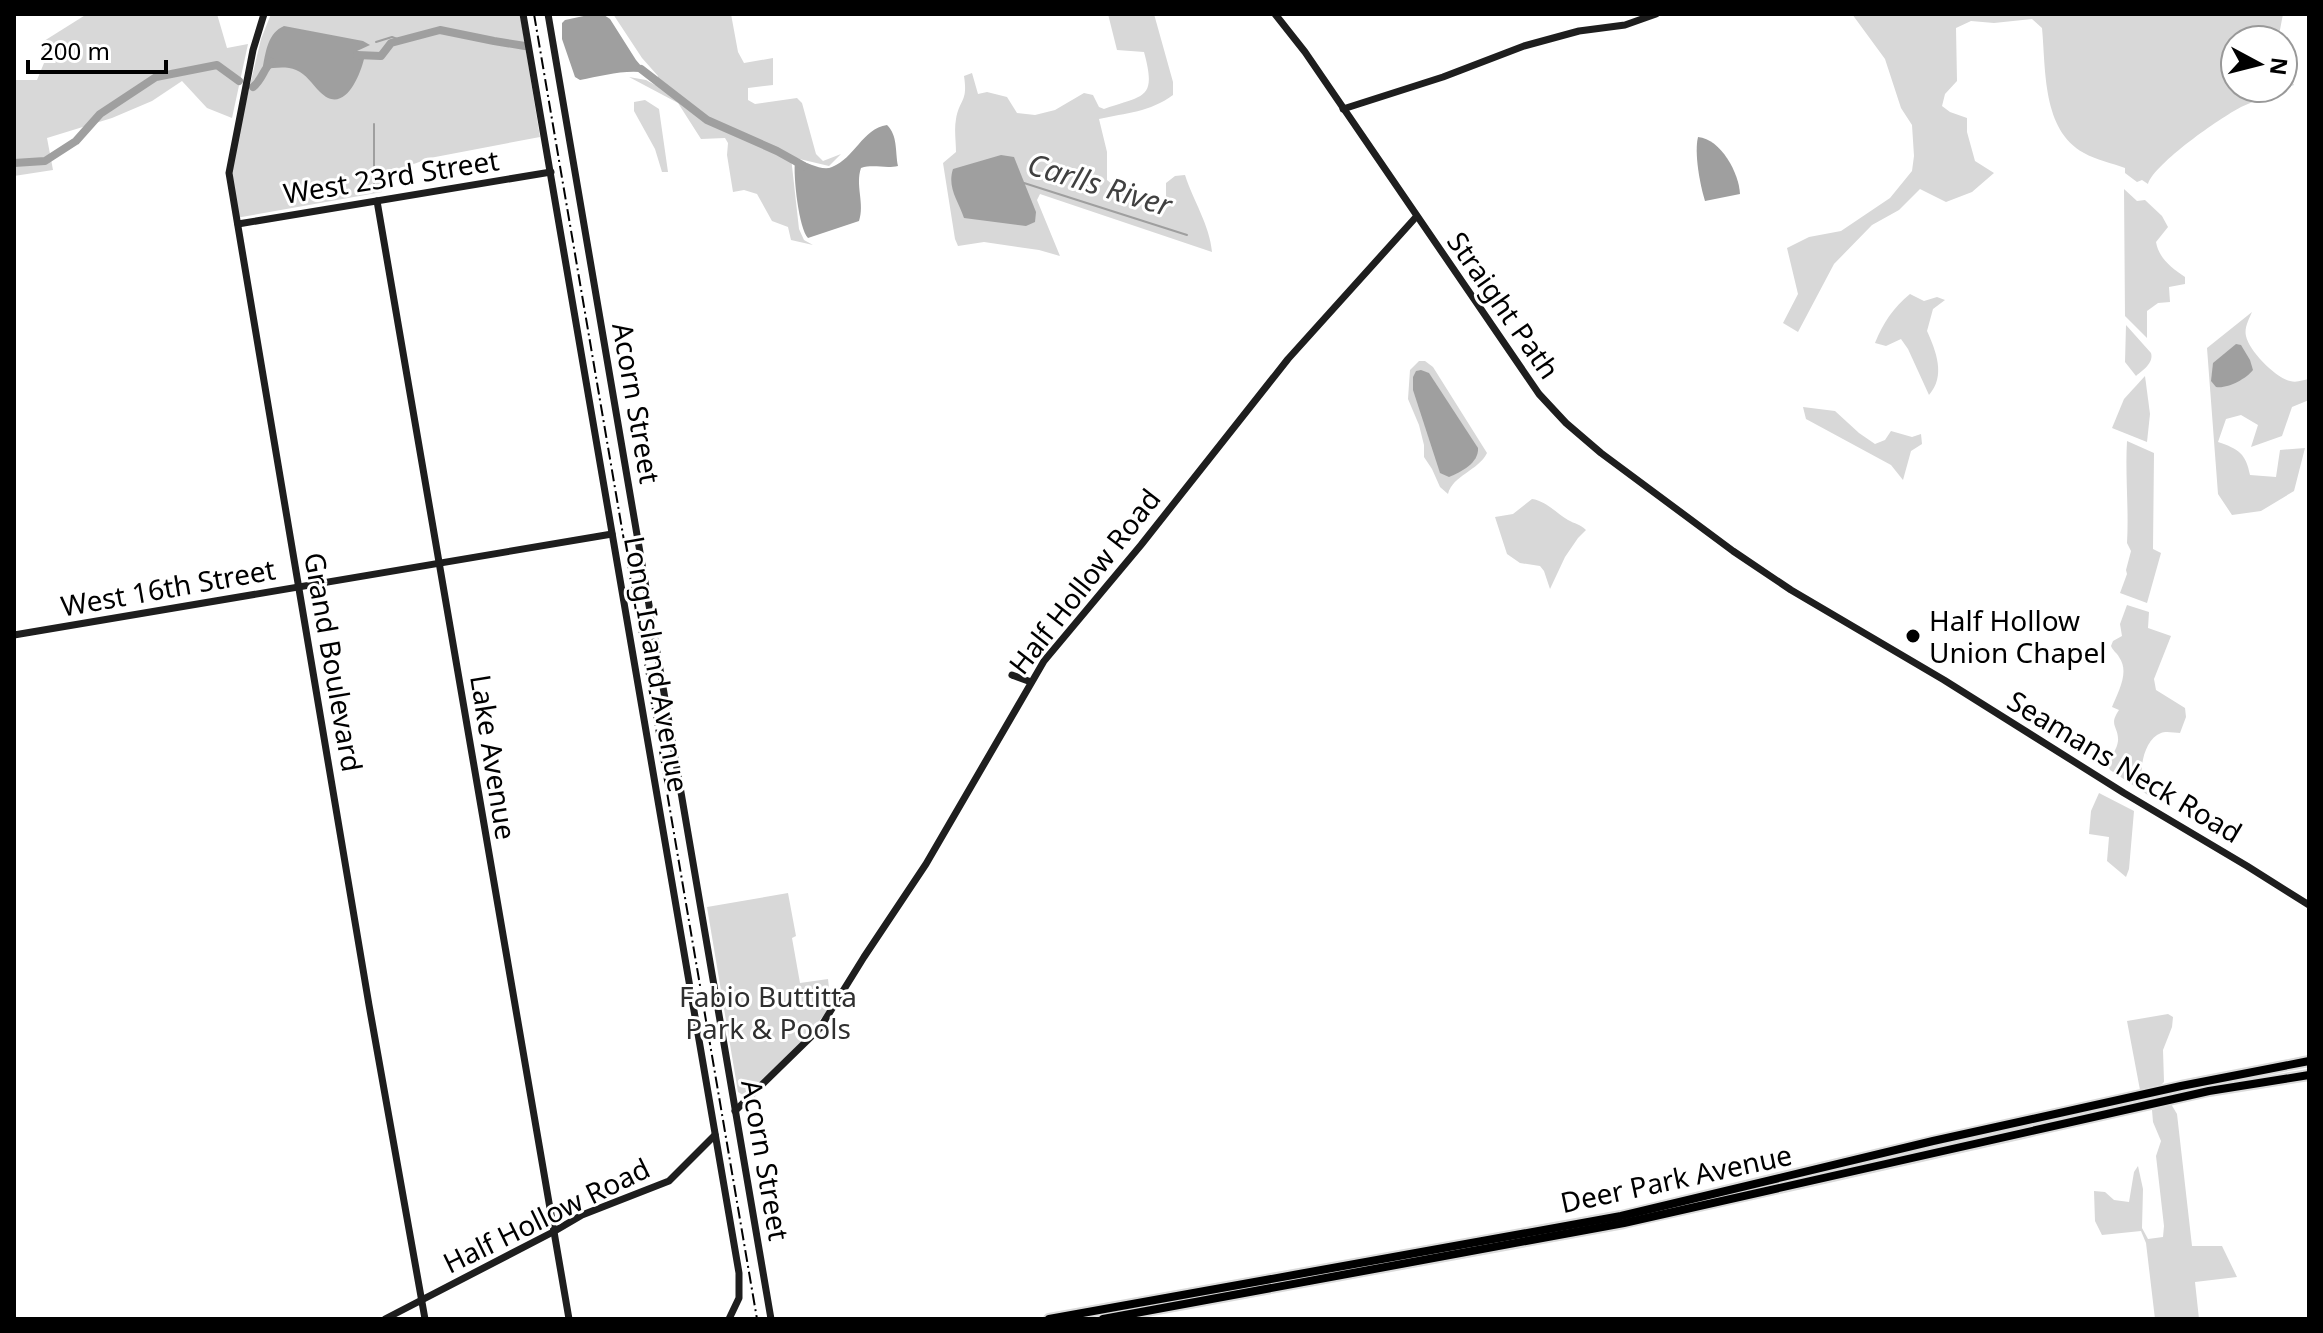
<svg xmlns="http://www.w3.org/2000/svg" width="2323" height="1333" font-family="'Noto Sans',sans-serif">
<rect width="100%" height="100%" fill="#fff"/>
<g fill="#d8d8d8">
<path d="M87,14h130l10,34 21,-4 -16,74 -25,-10 -25,-27 -30,20 -40,17 -65,20 6,32 -39,6v-96h23l7,-17v-22z"/>
<path d="M271,14h249l20,123 -110,21 -49,18 1,16 -146,26 -7,-45 32,-134z"/>
<path d="M613,14h118l7,38 6,11 29,-5v27l-25,3v12l7,4 42,-6 5,5 14,51 7,7 18,-7 -12,12 -38,-9 8,72 5,11 9,5 -22,-5 -3,-13 -16,-6 -15,-27 -13,-4 -11,2 -6,-37 1,-12 -3,-5 -24,1 -23,-36 -49,-26 17,3 9,5 3,-9 -16,-18z"/>
<path d="M1108,14h46l19,68v13c-23,17 -47,18 -74,24l8,33v28c18,14 37,35 59,18v-15l9,-7 10,-1c8,25 25,51 27,77l-172,-58 -3,6 23,56 -21,-6 -55,-8 -26,4 -3,-7 -12,-76 13,-11c0,-11 -2,-22 0,-33 4,-21 12,-17 8,-43l8,-3 6,21 9,-2 20,5 10,16 18,2 20,-5 29,-17 9,2 6,12 5,2c40,-14 53,-9 40,-57l-27,-2z"/>
<path d="M1852,14h431l-4,21 1,5h-45v48h48v-35l5,20 6,12c-17,7 -36,14 -53,22 -21,11 -86,56 -93,77l-6,-4 -5,2 -12,-9v-5c-13,-5 -29,-8 -41,-15 -42,-23 -38,-83 -42,-125l-10,-9 -38,4 -23,-2 -15,7 1,53 -12,13 -3,12 8,6 17,6v14l8,29 19,12 -22,19 -26,10 -26,-13 -21,21 -27,15 -38,39 -36,68 -15,-9 15,-29 -11,-46 22,-11 32,-6 49,-33 22,-27 2,-15 -2,-31 -11,-17 -16,-49z"/>
<path d="M645,100l14,9 9,63h-6l-7,-23 -21,-38v-9z"/>
<path d="M2124,189l13,12 8,-1 17,16 6,11 -12,15c3,17 16,26 29,35v7l-16,3 1,15 -12,1 -11,8v27l-22,-22z"/>
<path d="M1910,294l14,7 13,-4 8,3 -12,9 -6,22c9,20 19,45 2,64l-21,-46 -7,-10 -15,7 -11,-3c8,-20 18,-35 35,-49z"/>
<path d="M2252,312c-3,7 -8,16 -6,24 3,15 30,42 44,45 7,2 13,-1 19,-2v21l-17,7 -10,29 -31,11 7,-22 -17,-10 -15,4 -8,23c21,7 28,12 32,33l26,2 4,-27 25,-2 -11,43 -33,20 -29,4 -14,-21 -11,-146z"/>
<path d="M2126,325l25,28c3,10 -8,17 -15,23l-11,-14z"/>
<path d="M1419,361h6l8,6 54,86c-9,18 -34,22 -39,41l-8,-7 -8,-18 -8,-12v-12l-5,-20 -11,-26 2,-29z"/>
<path d="M2145,376l5,38 -3,28 -35,-14 12,-29z"/>
<path d="M1803,407l32,4 24,22 16,11 10,-4 6,-9 21,6 9,-3 1,10 -11,7 -8,29 -12,-15 -85,-46z"/>
<path d="M2127,441l27,12 -1,96 8,4 -14,50 -27,-10 7,-19 -1,-4 5,-19 -4,-8c2,-34 -2,-68 0,-102z"/>
<path d="M1532,499c14,2 24,14 36,21 7,4 12,4 18,10l-8,8 -13,19 -15,32 -6,-18 -4,-5 -20,-3 -13,-9 -12,-37 18,-3z"/>
<path d="M2127,605l22,7 -1,16 23,8 -17,43 2,11 29,18 1,9 -6,16c-5,0 -14,-2 -19,0 -16,6 -21,32 -19,46l14,8 -5,10 -41,-27 -2,-4c2,-9 9,-16 10,-25 1,-15 -10,-15 1,-31l-7,-3c6,-15 18,-35 7,-50 -2,-4 -6,-6 -8,-11l2,-5 9,-5 -2,-12z"/>
<path d="M2099,793l35,18 -5,58 -3,8 -19,-16 2,-24 -20,-3 2,-23z"/>
<path d="M788,893l8,43 -4,2 8,45 28,-4 3,26c-23,34 -55,62 -85,90h-3l-5,-3 -31,-185z"/>
<path d="M2168,1014l5,3 -1,10 -9,23 1,32 -3,3 -21,5 -13,-69z"/>
<path d="M2171,1104l6,10 15,132h30l15,31 -42,5 4,37h-44l-9,-76 -5,-12 -39,4 -7,-14 -1,-30 11,1 9,8 15,2 5,-30 4,-6 5,23 -1,39 6,11 15,-2 1,-11 -8,-70 5,-15 -8,-19 -1,-12z"/>
</g>
<g fill="#9f9f9f">
<path d="M593,14l11,1 6,4 26,41 11,13c-21,-4 -45,3 -67,7l-5,-3 -13,-38v-16l3,-3z"/>
<path d="M284,26l79,15 7,4 -13,6 1,3 9,-1 1,2 -4,4c-5,20 -21,56 -44,33 -8,-8 -14,-18 -24,-22 -10,-4 -21,-2 -32,-1l-1,-3c3,-15 5,-33 21,-40z"/>
<path d="M887,125c11,11 8,26 11,41 -13,3 -24,-2 -37,2 -6,17 4,36 -2,53l-51,17c-9,-9 -15,-62 -13,-77 12,-1 26,11 37,6 23,-9 30,-38 55,-42z"/>
<path d="M1698,137c23,2 41,36 42,57l-35,7c-5,-16 -11,-48 -7,-64z"/>
<path d="M1001,155l13,2 22,55 -1,10 -9,4 -62,-8c-6,-18 -17,-30 -11,-49z"/>
<path d="M2236,344l5,1 9,15 3,10c-7,9 -26,19 -37,17l-5,-6 2,-18z"/>
<path d="M1421,370l8,3 49,75c1,15 -17,24 -29,29l-9,-4 -27,-83v-13l3,-6z"/>
</g>
<g fill="none" stroke-linecap="round" stroke-linejoin="round">
<g stroke="#9f9f9f" stroke-width="2">
<path d="M376,42l16,-5 8,3"/>
<path d="M1024,183l163,52"/>
<path d="M374,187v-63"/>
</g>
<g stroke="#9f9f9f" stroke-width="8">
<path d="M357,55l24,1 10,-13 49,-13 54,11 31,5"/>
<path d="M641,69l66,51 70,31 27,15"/>
<path d="M253,87c9,-7 10,-17 18,-25"/>
<path d="M14,163l31,-2 31,-20 24,-27 56,-37 61,-12 22,16"/>
</g>
<defs>
<g id="primary">
<path d="M1049,1319l572,-103 312,-75 248,-55 128,-25"/>
<path d="M1103,1319l521,-96 585,-132 100,-16"/>
</g>
</defs>
<use href="#primary" stroke="#dbdbdb" stroke-width="12"/>
<g stroke="#1e1e1e" stroke-width="7">
<path d="M264,14l-11,36 -24,123 140,832 56,314"/>
<path d="M523,14l216,1259v25l-10,21"/>
<path d="M548,14l223,1305"/>
<path d="M1275,14l30,38 234,342 27,29 35,30 132,98 58,39 153,90 180,113 123,73 62,39"/>
<path d="M1343,109l100,-32 81,-31 55,-15 46,-6 31,-11"/>
<path d="M377,201l192,1118"/>
<path d="M238,224l313,-52"/>
<path d="M14,635l598,-101"/>
<path d="M1012,675l19,7"/>
<path d="M735,1111l85,-83 44,-71 62,-93 118,-203 97,-116 147,-186 128,-142"/>
<path d="M385,1319l168,-87 29,-17 87,-34 46,-46"/>
</g>
<use href="#primary" stroke="#000" stroke-width="8"/>
<path stroke="#000" stroke-width="2" stroke-dasharray="12 4 2 4" stroke-linecap="butt" d="M534,14l223,1305"/>
</g>
<circle fill="#000" stroke="#fff" stroke-width="3" cx="1913" cy="636" r="8"/>
<g text-anchor="middle" dominant-baseline="central" stroke-width="6" stroke-linejoin="round" paint-order="stroke">
<g font-size="28" fill="#000" stroke="#fff">
<text transform="translate(391 176) rotate(-9)">West 23rd Street</text>
<text transform="translate(1504 305) rotate(55)">Straight Path</text>
<text transform="translate(637 403) rotate(80)">Acorn Street</text>
<text transform="translate(1084 581) rotate(-52)">Half Hollow Road</text>
<text transform="translate(168 587) rotate(-10)">West 16th Street</text>
<text transform="translate(334 662) rotate(80)">Grand Boulevard</text>
<text transform="translate(657 664) rotate(80)">Long Island Avenue</text>
<text transform="translate(494 757) rotate(81)">Lake Avenue</text>
<text transform="translate(2125 766) rotate(31)">Seamans Neck Road</text>
<text transform="translate(766 1160) rotate(80)">Acorn Street</text>
<text transform="translate(1676 1178) rotate(-12)">Deer Park Avenue</text>
<text transform="translate(546 1215) rotate(-26)">Half Hollow Road</text>
</g>
<g font-size="28" fill="#000" stroke="#fff" text-anchor="start">
<text x="1929" y="620">Half Hollow<tspan x="1929" dy="32">Union Chapel</tspan></text>
</g>
<g font-size="28" fill="#2f2f2f" stroke="#fff">
<text x="768" y="996">Fabio Buttitta<tspan x="768" dy="32">Park &amp; Pools</tspan></text>
</g>
<g font-size="30" font-style="italic" fill="#404040" stroke="#fff">
<text transform="translate(1100 184) rotate(17)">Carlls River</text>
</g>
</g>
<rect width="2323" height="1333" fill="none" stroke="#000000" stroke-width="32"/>
<g transform="translate(2259 64) rotate(97)"><circle r="38" fill="#ffffff" stroke="#999999" stroke-width="2"/>
<path d="M0-6L14 30L0 20L-14 30Z" fill="#000000"/>
<text y="-12" font-size="22" font-weight="bold" text-anchor="middle" fill="#000000">N</text>
</g>
<path d="M28 60v12h138v-12" fill="none" stroke="#000000" stroke-width="4"/>
<text x="40" y="60" font-size="24" fill="#000000" stroke="#ffffff" stroke-width="6" paint-order="stroke">200 m</text>
</svg>
